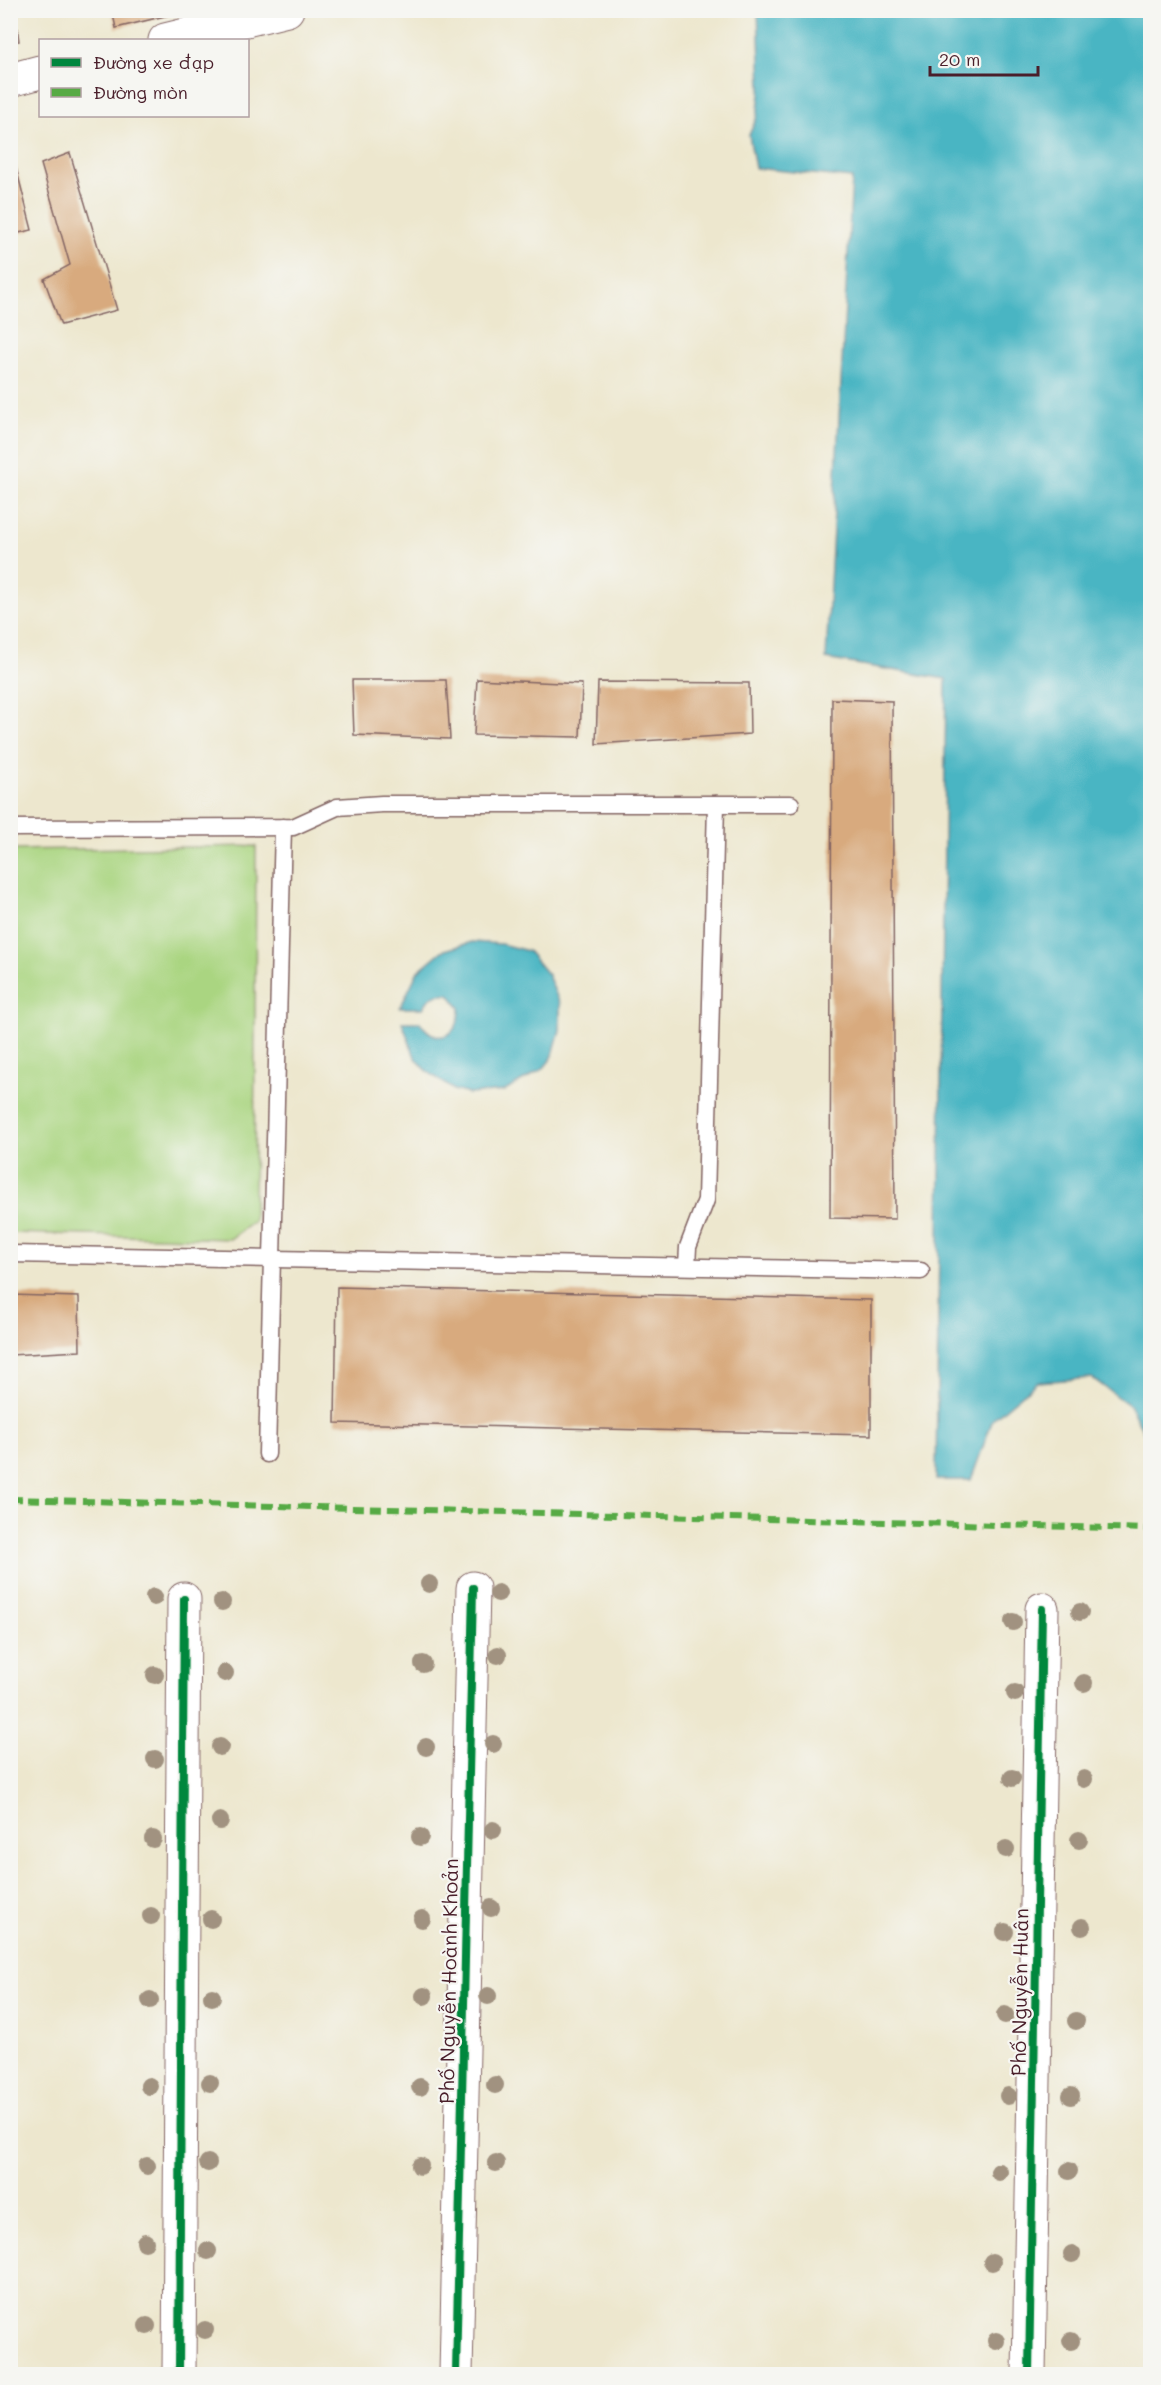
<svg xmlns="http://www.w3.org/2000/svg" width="1161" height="2385" font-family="Mali,sans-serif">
<rect width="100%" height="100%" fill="#f6f6f2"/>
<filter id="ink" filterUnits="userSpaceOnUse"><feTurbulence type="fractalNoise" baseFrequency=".0167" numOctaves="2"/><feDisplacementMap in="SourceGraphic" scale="12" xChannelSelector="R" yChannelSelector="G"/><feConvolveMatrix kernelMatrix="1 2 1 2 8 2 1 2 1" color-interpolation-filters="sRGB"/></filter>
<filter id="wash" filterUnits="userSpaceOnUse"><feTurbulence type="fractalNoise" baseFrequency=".008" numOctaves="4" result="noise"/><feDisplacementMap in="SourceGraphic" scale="24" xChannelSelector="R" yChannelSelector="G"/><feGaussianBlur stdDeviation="1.35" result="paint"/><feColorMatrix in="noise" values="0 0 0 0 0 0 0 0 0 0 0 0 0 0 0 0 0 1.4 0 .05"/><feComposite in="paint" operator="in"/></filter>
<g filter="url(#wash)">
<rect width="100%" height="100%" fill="#ede7ce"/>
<path fill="#aad581" stroke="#7a7a56" stroke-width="1.5" d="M256,846l-2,375 -24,18 -219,-6v-383z"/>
<g fill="#48b5c3" stroke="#496a77" stroke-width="1.5">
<path d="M758,11h392v1432l-21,-38 -37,-27 -55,4 -44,37 -22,61h-35l10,-801 -120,-20 26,-481 -97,-10 -6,-33 8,-18 4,-30z"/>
<path d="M472,942l29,2 27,7 20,24 12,29v26l-8,28 -9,11 -38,22 -36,3 -15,-4 -27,-19 -12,-14 -13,-35h18c17,26 40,14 40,-14l-11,-14c-14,-1 -19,2 -26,14h-23l18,-37 24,-20z"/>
</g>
<g id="blocks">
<g fill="#d8aa7e">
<path d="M10,10h5l4,31 -9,1z"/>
<path d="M112,10h72l1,1 -69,17z"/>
<path d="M10,144l22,86 -22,5z"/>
<path d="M70,153l47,157 -56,15 -17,-46 26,-14 -29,-101z"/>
<path d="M477,679l105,5 -2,53 -106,-2z"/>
<path d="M352,680h94l4,59 -96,-4z"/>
<path d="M598,682l151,1 1,51 -154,10z"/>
<path d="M832,699l60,2 3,518 -65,-1z"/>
<path d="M337,1287l534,13v135l-536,-12z"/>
<path d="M10,1295l69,2 1,54 -70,4z"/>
</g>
</g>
</g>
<g filter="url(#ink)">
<use href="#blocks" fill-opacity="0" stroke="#836564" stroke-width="1.5"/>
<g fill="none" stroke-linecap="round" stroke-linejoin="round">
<defs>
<g id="service">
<path d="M10,828l283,-1 44,-20 45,-3h409"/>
<path d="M10,1254l911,17"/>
<path d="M687,1266l1,-19 18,-47 10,-396"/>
<path d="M267,1454l16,-627"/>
</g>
<g id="minor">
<path d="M179,2374l5,-775"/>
<path d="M456,2374l17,-786"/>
<path d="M1029,2374l13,-765"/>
</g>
<g id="secondary">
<path d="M165,40l122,-30"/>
<path d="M10,80l30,-8"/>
</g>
</defs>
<use href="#service" stroke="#836564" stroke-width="19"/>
<use href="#minor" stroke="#836564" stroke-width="35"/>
<use href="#secondary" stroke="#836564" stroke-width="35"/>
<use href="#service" stroke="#fff" stroke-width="16"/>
<use href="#minor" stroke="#fff" stroke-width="33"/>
<use href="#secondary" stroke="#fff" stroke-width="33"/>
<path stroke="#57aa44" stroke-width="6" stroke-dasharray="12 6" stroke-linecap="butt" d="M10,1499l1140,30"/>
<defs>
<g id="cycleway">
<path d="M179,2374l5,-775"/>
<path d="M456,2374l17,-786"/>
<path d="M1029,2374l13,-765"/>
</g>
</defs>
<use href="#cycleway" stroke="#f6f6f2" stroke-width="11"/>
<use href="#cycleway" stroke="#00873e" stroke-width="8"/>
</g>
<g fill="#a19280">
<circle cx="429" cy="1584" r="9"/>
<circle cx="498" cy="1593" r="9"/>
<circle cx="154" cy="1597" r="9"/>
<circle cx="222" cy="1602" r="9"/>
<circle cx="1080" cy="1612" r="9"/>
<circle cx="1013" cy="1622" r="9"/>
<circle cx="498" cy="1655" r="9"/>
<circle cx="423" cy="1664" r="9"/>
<circle cx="225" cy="1673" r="9"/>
<circle cx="155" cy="1675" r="9"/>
<circle cx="1084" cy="1683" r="9"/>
<circle cx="1015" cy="1693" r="9"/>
<circle cx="493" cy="1744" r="9"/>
<circle cx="220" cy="1747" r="9"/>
<circle cx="426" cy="1747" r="9"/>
<circle cx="155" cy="1759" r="9"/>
<circle cx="1012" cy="1778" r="9"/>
<circle cx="1084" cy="1779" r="9"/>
<circle cx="220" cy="1821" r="9"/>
<circle cx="493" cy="1830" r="9"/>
<circle cx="420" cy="1837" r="9"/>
<circle cx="153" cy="1839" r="9"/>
<circle cx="1079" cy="1840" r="9"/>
<circle cx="1006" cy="1849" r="9"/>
<circle cx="491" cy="1908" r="9"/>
<circle cx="151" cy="1916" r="9"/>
<circle cx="211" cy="1919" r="9"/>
<circle cx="422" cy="1919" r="9"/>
<circle cx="1082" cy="1927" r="9"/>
<circle cx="1005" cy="1932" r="9"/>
<circle cx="424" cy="1996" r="9"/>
<circle cx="488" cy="1996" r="9"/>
<circle cx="212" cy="1997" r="9"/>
<circle cx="150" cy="2000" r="9"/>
<circle cx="1005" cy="2015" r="9"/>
<circle cx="1076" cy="2021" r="9"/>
<circle cx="210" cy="2083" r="9"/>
<circle cx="495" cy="2085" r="9"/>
<circle cx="149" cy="2086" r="9"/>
<circle cx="420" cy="2087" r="9"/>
<circle cx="1008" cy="2096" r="9"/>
<circle cx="1071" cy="2096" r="9"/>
<circle cx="208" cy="2163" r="9"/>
<circle cx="496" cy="2163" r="9"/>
<circle cx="147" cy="2166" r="9"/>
<circle cx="420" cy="2166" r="9"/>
<circle cx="1069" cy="2171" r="9"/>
<circle cx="999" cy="2172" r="9"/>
<circle cx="145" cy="2242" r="9"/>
<circle cx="208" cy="2251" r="9"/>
<circle cx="1072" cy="2254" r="9"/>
<circle cx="992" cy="2262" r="9"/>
<circle cx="147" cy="2326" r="9"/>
<circle cx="205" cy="2330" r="9"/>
<circle cx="996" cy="2341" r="9"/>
<circle cx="1071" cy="2341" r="9"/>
</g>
</g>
<g text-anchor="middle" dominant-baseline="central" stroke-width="4.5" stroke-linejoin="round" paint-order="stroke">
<g font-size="20" fill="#4a1f2b" stroke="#f6f6f2">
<text transform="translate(448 1981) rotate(-89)">Phố Nguyễn Hoành Khoản</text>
<text transform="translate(1019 1992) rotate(-89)">Phố Nguyễn Huân</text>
</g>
</g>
<rect width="1161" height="2385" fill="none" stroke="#f6f6f2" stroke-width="36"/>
<rect x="39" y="39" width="210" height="78" fill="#f6f6f2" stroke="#b1a0a2" stroke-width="1.5"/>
<rect x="51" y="58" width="30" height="9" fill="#00873e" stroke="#b1a0a2" stroke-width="1.5"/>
<text x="93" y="69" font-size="18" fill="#4a1f2b">Đường xe đạp</text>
<rect x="51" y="88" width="30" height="9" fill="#57aa44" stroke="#b1a0a2" stroke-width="1.5"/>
<text x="93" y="99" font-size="18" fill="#4a1f2b">Đường mòn</text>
<path d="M930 66v9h108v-9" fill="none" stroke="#4a1f2b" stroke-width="3"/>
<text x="939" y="66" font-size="18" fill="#4a1f2b" stroke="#f6f6f2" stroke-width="4.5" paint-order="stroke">20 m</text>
</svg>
